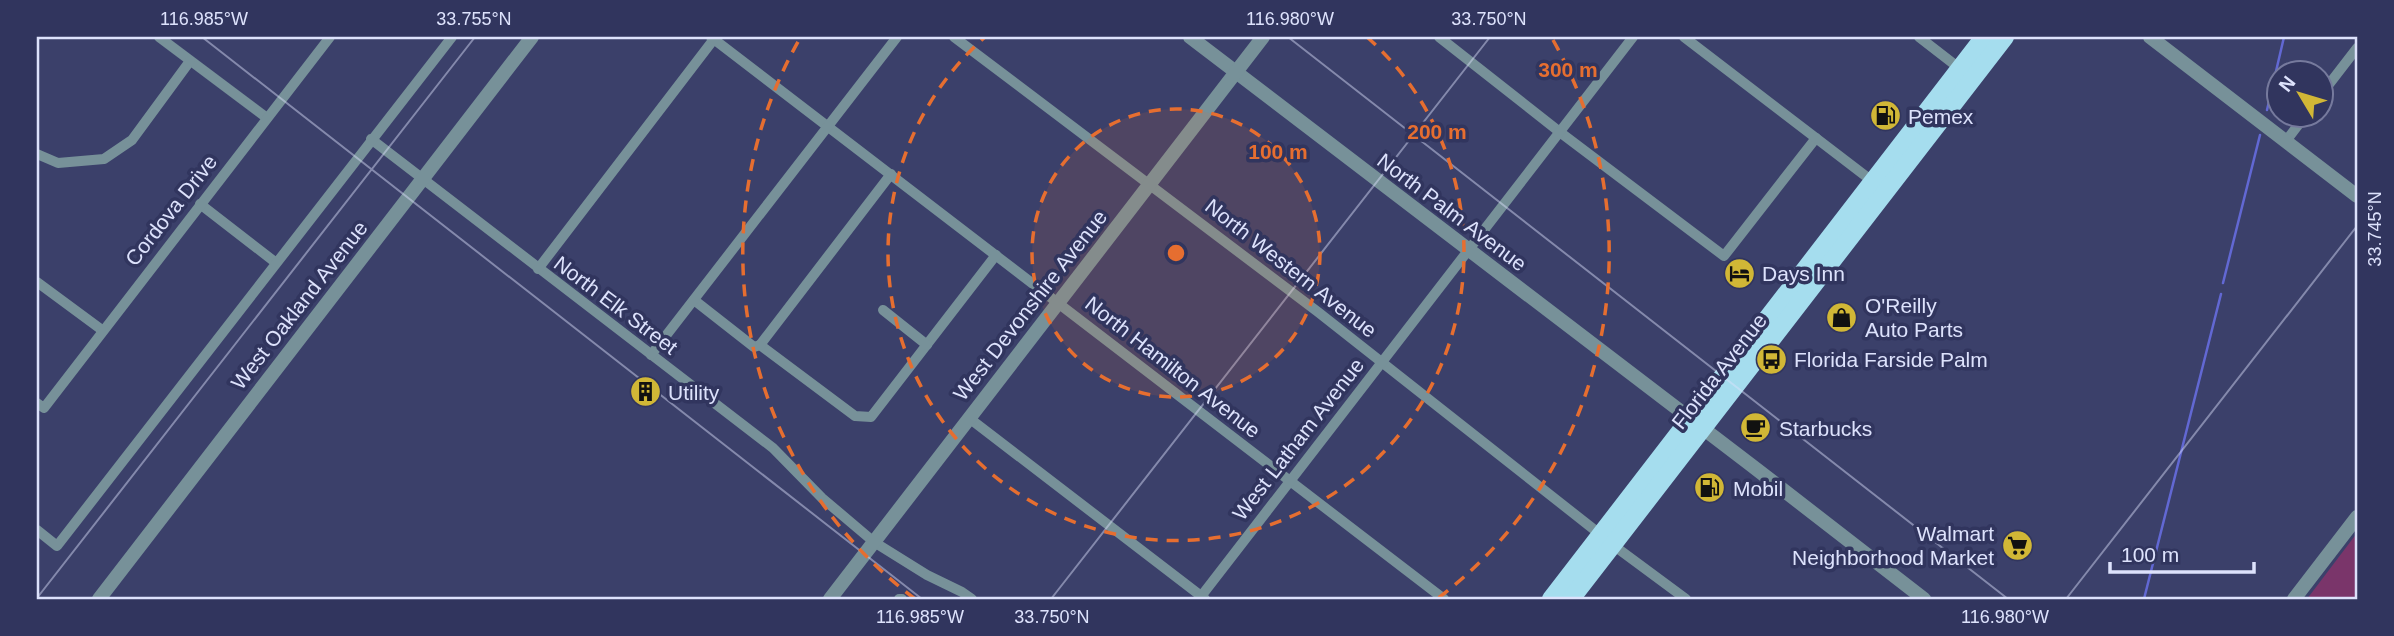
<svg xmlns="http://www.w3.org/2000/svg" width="2394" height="636" font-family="Arial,sans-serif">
<rect width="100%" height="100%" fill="#3b406a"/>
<path fill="#7a356a" d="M2357,533v66h-50z"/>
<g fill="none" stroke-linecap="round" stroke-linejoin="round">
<g stroke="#6268d3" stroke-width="2.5">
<path d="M2267,110l17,-73"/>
<path d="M2223,283l37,-148"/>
<path d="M2144,599l77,-305"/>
</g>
<g stroke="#779199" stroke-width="10">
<path d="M159,37l108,81"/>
<path d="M711,37l733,562"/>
<path d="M954,37l364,275 283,223"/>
<path d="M1439,37l122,96 163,123 92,-118"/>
<path d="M1684,37l192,147"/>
<path d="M1919,37l40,31"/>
<path d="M2320,96l37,-48"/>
<path d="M371,139l402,309 49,50 52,44 53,33 35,17 10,7"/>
<path d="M2286,141l19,-25"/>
<path d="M37,154l21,9 46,-4 28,-19 58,-79"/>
<path d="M200,204l75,58"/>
<path d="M538,269l176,-230"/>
<path d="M37,282l65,48"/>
<path d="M694,300l60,47 6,-2 95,71 16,1 125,-162"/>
<path d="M883,310l44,35"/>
<path d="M760,345l131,-171"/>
<path d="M651,355l246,-318"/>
<path d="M37,403l7,5 286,-371"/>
<path d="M969,418l236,181"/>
<path d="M37,530l20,16 395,-509"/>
<path d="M1613,545l73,54"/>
<path d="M899,599h3"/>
<path d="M1199,599l434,-562"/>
</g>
<g stroke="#779199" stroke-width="14">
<path d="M1190,37l561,428 173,134"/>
<path d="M2150,37l207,159"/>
<path d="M99,599l433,-562"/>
<path d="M830,599l433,-562"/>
<path d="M2294,599l63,-82"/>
</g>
<g stroke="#a5ddee" stroke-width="18">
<path d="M1551,599l433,-562"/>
<path d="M1571,599l434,-562"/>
</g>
</g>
<path fill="none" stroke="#dde2fc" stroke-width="2" stroke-opacity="0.45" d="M202,37l720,562M1288,37l720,562M37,598l438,-561M1051,599l439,-562M2066,599l291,-373"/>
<circle cx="1176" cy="253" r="144" fill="#e66e30" fill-opacity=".12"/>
<g fill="none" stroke="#e66e30" stroke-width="3.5" stroke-dasharray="12 9">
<circle cx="1176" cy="253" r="144"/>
<path d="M1367 37A288 288 0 1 1 985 37"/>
<path d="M915 599A433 433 0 0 1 799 40M1553 40A433 433 0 0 1 1437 599"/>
</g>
<defs>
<symbol id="fuel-disc" viewBox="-11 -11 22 22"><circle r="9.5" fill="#d1b736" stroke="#31355e"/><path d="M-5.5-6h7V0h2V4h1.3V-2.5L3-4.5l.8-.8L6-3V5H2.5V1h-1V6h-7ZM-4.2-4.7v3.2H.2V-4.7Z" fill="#111"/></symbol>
<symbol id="hotel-disc" viewBox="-11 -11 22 22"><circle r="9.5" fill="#d1b736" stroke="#31355e"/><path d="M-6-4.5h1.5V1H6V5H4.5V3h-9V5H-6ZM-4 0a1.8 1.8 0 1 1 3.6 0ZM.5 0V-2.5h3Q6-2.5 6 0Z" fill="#111"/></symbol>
<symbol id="shop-disc" viewBox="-11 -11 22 22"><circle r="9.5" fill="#d1b736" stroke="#31355e"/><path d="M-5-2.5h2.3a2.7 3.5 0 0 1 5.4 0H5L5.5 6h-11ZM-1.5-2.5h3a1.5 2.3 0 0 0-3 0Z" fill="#111"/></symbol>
<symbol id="bus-disc" viewBox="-11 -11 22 22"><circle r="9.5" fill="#d1b736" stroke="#31355e"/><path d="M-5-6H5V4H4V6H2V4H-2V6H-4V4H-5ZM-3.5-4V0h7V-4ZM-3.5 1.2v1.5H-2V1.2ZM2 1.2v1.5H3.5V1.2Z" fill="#111"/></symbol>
<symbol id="building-disc" viewBox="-11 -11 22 22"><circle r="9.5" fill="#d1b736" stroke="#31355e"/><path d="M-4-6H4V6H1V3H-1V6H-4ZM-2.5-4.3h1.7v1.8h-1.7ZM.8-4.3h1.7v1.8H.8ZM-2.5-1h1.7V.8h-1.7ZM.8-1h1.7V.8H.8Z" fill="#111"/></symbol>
<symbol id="cafe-disc" viewBox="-11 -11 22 22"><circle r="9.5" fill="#d1b736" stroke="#31355e"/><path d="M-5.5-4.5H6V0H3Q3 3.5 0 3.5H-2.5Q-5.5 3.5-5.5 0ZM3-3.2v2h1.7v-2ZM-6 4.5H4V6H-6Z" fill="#111"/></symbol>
<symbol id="supermarket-disc" viewBox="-11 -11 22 22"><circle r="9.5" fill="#d1b736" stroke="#31355e"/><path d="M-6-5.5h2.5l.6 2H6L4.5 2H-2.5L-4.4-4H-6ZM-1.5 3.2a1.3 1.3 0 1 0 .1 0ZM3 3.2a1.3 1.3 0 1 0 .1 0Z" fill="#111"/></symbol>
</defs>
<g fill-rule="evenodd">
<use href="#fuel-disc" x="1868" y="98" width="35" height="35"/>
<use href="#hotel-disc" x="1722" y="256" width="35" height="35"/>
<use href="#shop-disc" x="1824" y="300" width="35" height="35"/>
<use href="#bus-disc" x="1754" y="342" width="35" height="35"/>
<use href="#building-disc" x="628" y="374" width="35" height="35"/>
<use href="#cafe-disc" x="1738" y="410" width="35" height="35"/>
<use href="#fuel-disc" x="1692" y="470" width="35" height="35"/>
<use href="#supermarket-disc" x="2000" y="528" width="35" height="35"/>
</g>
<g text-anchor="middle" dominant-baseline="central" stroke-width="7" stroke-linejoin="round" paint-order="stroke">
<g font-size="21" fill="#dde2fc" stroke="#31355e" text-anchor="start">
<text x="1908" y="116">Pemex</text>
<text x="1762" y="273">Days Inn</text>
<text x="1865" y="305">O'Reilly<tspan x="1865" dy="24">Auto Parts</tspan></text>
<text x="1794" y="359">Florida Farside Palm</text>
<text x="668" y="392">Utility</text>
<text x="1779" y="428">Starbucks</text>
<text x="1733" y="488">Mobil</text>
<text x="1994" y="533" text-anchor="end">Walmart<tspan x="1994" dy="24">Neighborhood Market</tspan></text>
</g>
<g font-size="21" fill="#dde2fc" stroke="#31355e">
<text transform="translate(171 210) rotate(-52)">Cordova Drive</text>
<text transform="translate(1452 212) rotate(37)">North Palm Avenue</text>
<text transform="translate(1291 268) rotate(38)">North Western Avenue</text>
<text transform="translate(299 305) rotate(-52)">West Oakland Avenue</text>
<text transform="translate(616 305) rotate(37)">North Elk Street</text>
<text transform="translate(1030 305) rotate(-52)">West Devonshire Avenue</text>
<text transform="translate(1173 367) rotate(38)">North Hamilton Avenue</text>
<text transform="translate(1719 371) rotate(-52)">Florida Avenue</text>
<text transform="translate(1298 439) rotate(-52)">West Latham Avenue</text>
</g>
</g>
<circle cx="1176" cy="253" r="10" fill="#e66e30" stroke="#31355e" stroke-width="3.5"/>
<g font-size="21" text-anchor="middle" font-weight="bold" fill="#e66e30" stroke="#31355e" stroke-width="7" stroke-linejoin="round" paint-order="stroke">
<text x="1568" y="77">300 m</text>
<text x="1437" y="139">200 m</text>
<text x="1278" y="159">100 m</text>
</g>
<rect width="2394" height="636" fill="none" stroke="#31355e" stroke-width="77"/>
<g transform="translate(2300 94) rotate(308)"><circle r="33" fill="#31355e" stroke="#767a9d" stroke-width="2"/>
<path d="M0-5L12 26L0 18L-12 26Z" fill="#d1b736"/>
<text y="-10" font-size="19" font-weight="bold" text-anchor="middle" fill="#dde2fc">N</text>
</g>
<path d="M2110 562v10h144v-10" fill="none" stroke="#dde2fc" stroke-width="3.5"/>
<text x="2121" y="562" font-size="21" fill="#dde2fc" stroke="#31355e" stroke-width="5" paint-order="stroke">100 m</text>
<rect x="38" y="38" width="2318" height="560" fill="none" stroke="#dde2fc" stroke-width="2.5"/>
<g font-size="18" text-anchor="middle" fill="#dde2fc">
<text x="204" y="25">116.985°W</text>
<text x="474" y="25">33.755°N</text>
<text x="1290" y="25">116.980°W</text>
<text x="1489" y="25">33.750°N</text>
<text transform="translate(2375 229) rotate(-90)" y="6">33.745°N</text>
<text x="920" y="623">116.985°W</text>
<text x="1052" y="623">33.750°N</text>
<text x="2005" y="623">116.980°W</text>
</g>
</svg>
